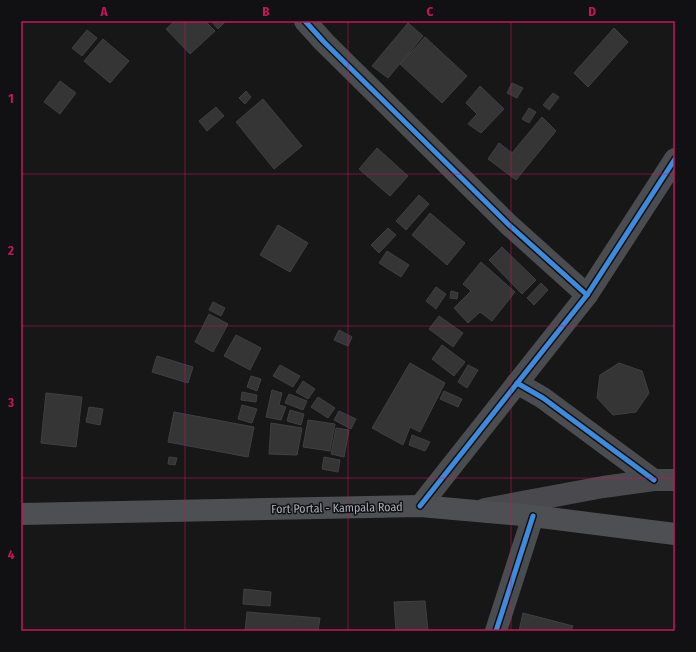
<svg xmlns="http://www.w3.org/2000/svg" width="696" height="652" font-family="'Fira Sans Condensed',sans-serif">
<rect width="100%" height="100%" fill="#171717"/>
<g fill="#353536" stroke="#3f4043">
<path d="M175,21h30l10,10 -25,23 -24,-25z"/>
<path d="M211,21h15l-8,8z"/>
<path d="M408,23l15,13 -35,42 -16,-12z"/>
<path d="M614,28l14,14 -40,45 -14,-14z"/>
<path d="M87,30l10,8 -15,18 -10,-8z"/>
<path d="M425,37l42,39 -25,27 -42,-39z"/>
<path d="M103,39l26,22 -19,22 -26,-22z"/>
<path d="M60,81l16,12 -16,21 -16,-12z"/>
<path d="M512,83l11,5 -6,10 -10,-5z"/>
<path d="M480,86l24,23 -23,24 -13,-9 9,-10 -11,-11z"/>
<path d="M246,91l5,6 -6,7 -6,-6z"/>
<path d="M553,93l6,4 -10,13 -6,-5z"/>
<path d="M263,99l39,47 -28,23 -38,-47z"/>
<path d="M216,107l8,9 -17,15 -8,-10z"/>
<path d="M529,108l7,4 -7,11 -7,-4z"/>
<path d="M542,117l14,14 -40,49 -28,-21 11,-16 13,10z"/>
<path d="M377,148l31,28 -18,20 -31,-27z"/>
<path d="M419,195l10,9 -23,26 -10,-9z"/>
<path d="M430,213l35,30 -18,22 -35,-30z"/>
<path d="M278,225l30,18 -18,29 -30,-17z"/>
<path d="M388,228l8,7 -17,18 -8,-8z"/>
<path d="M502,247l34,33 -14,14 -33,-34z"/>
<path d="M387,251l22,14 -8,12 -22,-14z"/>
<path d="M481,262l34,30 -23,29 -12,-9 -12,11 -14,-15 17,-17 -8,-7z"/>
<path d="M541,283l7,7 -14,15 -7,-7z"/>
<path d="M436,287l10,7 -10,15 -10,-8z"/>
<path d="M451,291l7,2 -1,6 -7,-1z"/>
<path d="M213,302l12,6 -4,8 -12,-6z"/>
<path d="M209,314l19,10 -15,28 -18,-10z"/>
<path d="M439,316l24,17 -10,14 -24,-18z"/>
<path d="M339,330l13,7 -4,9 -14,-6z"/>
<path d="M236,335l25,13 -11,22 -26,-14z"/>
<path d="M442,345l23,17 -11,14 -22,-17z"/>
<path d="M157,356l36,11 -5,16 -36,-11z"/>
<path d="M410,363l35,20 -25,49 -10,-5 -7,18 -31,-17z"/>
<path d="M619,363l23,8 7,22 -13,19 -23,3 -16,-17 3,-23z"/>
<path d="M280,365l20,11 -7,11 -20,-11z"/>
<path d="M468,365l10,5 -11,18 -9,-6z"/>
<path d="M251,376l10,3 -4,12 -10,-4z"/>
<path d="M303,381l12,8 -7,10 -12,-7z"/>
<path d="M272,390l10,3 -3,12 7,2 -5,13 -15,-3z"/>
<path d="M444,391l18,8 -4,8 -18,-8z"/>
<path d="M242,392l15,3 -1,7 -15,-2z"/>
<path d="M46,393l36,4 -6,50 -35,-4z"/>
<path d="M289,394l18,7 -4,9 -18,-7z"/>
<path d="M318,397l17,11 -7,10 -17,-11z"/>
<path d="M242,405l15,4 -5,14 -14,-4z"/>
<path d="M89,407l14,2 -3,16 -14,-3z"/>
<path d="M290,410l14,4 -3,11 -14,-4z"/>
<path d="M339,411l17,8 -5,10 -17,-9z"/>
<path d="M174,412l80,15 -6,30 -80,-15z"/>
<path d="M308,420l27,4 -5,27 -27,-4z"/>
<path d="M271,423l31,5 -5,27 -28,-1z"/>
<path d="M336,428l13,2 -5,27 -13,-3z"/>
<path d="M412,435l18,7 -5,9 -16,-6z"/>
<path d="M169,457l8,1 -2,7 -7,-1z"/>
<path d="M324,457l16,3 -2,12 -16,-3z"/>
<path d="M244,589l27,3 -1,14 -27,-2z"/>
<path d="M425,601l3,30h-32l-2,-29z"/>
<path d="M247,612l73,6 -2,13h-73z"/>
<path d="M523,613l50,13 -2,5h-52z"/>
</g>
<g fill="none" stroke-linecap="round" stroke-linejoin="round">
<g stroke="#4b4c50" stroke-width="22">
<path d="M305,21l19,21 184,182 79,71"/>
<path d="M517,383l26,15 111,82"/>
<path d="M420,506l167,-211 88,-136"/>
<path d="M496,631l37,-115"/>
</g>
<path stroke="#4a4a4e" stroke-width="22" d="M485,509l118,-22 51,-7h21"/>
<path stroke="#4d4f52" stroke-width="22" d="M21,514l399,-8 113,10 142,18"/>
<defs>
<g id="cycleway">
<path d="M305,21l19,21 184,182 79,71"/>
<path d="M517,383l26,15 111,82"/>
<path d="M420,506l167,-211 88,-136"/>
<path d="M496,631l37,-115"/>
</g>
</defs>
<use href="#cycleway" stroke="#111113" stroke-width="8"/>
<use href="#cycleway" stroke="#408adc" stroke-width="5"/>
</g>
<path fill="none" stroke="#c2185b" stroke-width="1" stroke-opacity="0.55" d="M185,21v610M348,21v610M511,21v610M21,174h654M21,326h654M21,478h654"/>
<g text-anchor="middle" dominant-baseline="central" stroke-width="3" stroke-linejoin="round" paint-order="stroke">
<g font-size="12" fill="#a8adb8" stroke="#111113">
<text transform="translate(337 508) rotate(-1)">Fort Portal - Kampala Road</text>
</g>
</g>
<rect width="696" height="652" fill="none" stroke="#111113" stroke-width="44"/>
<rect x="22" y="22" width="652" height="608" fill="none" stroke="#c2185b" stroke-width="1.5"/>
<g font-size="13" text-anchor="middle" font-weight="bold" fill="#c2185b">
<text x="104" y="16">A</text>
<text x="266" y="16">B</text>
<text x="430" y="16">C</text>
<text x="592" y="16">D</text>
<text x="11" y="103">1</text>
<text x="11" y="255">2</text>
<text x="11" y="407">3</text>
<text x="11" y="559">4</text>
</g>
</svg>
